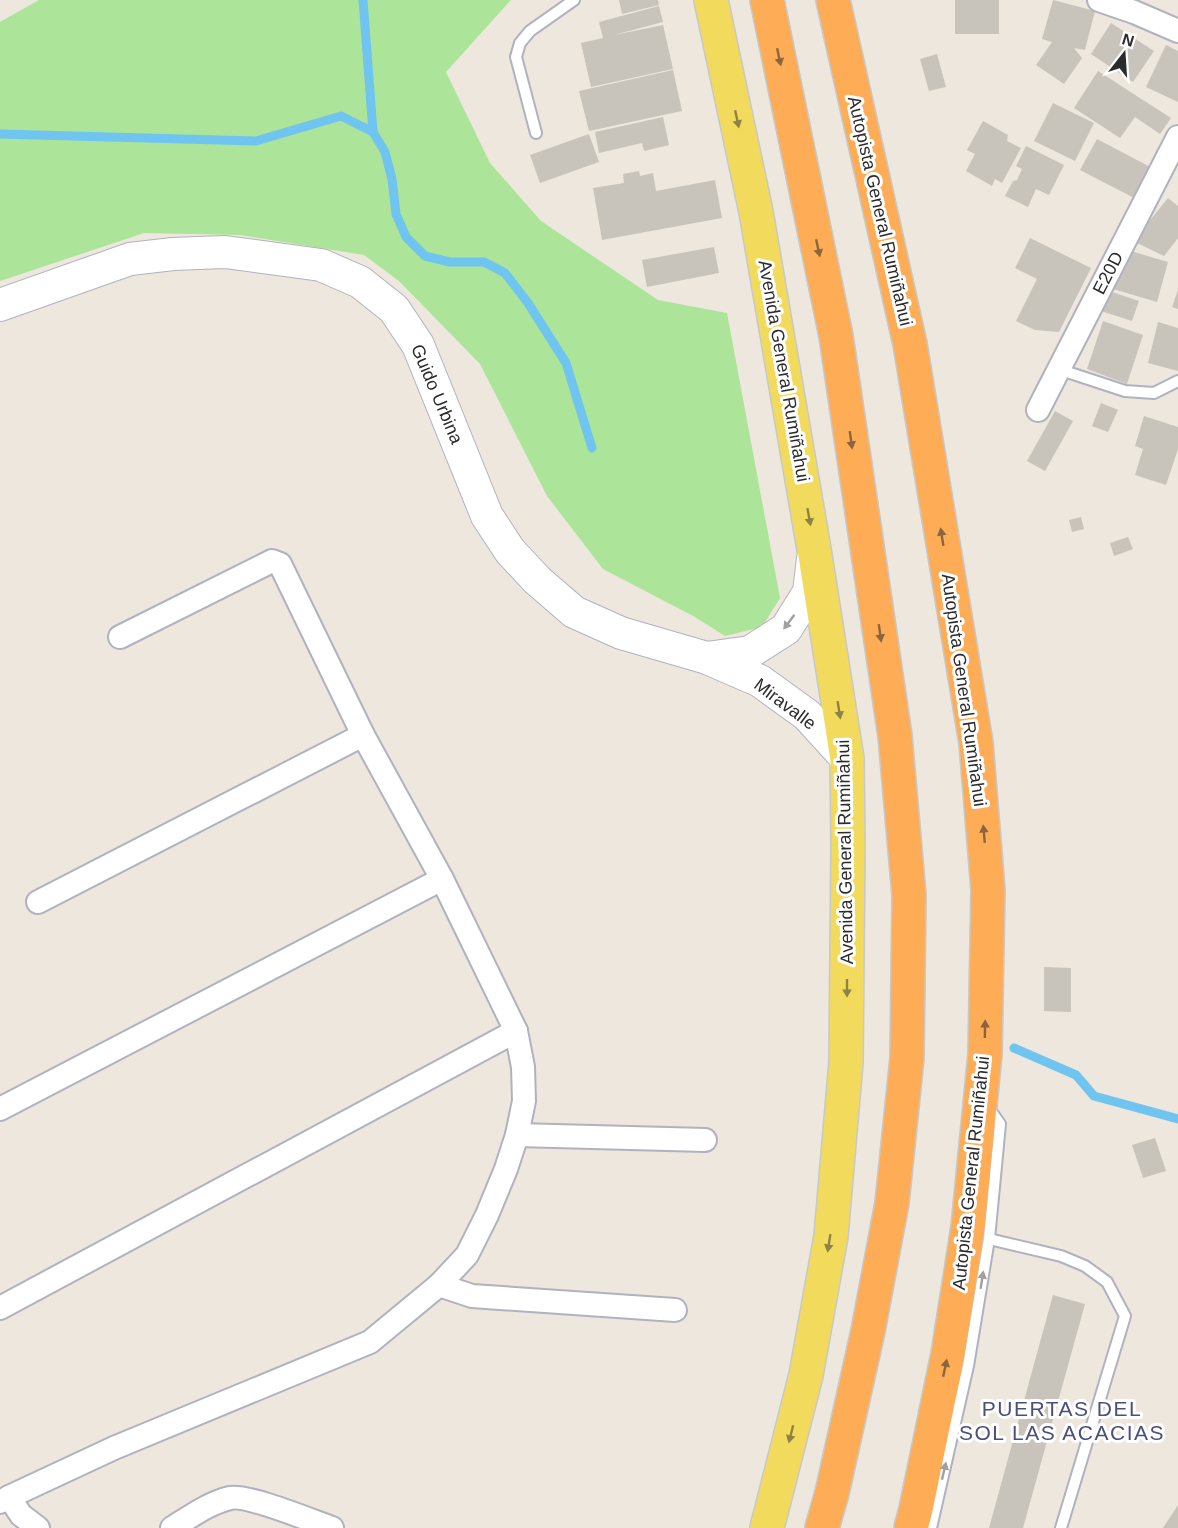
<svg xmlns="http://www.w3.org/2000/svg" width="1178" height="1528" font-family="Arial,sans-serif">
<rect width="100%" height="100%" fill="#ede7dd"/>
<path fill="#ace499" d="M39,0h472l-65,72 44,91 51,58 117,79 69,13 53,285 -18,29 -37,9 -30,-19 -92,-48 -56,-73 -67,-132 -81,-83 -35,-26 -124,-20 -96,-2 -144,48v-259z"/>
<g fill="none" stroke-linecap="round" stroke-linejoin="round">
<g stroke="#6fc4f0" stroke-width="9">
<path d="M363,0l10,132 12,20 7,27 4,35 10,23 19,19 25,6h34l21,11 23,30 38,60 26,85"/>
<path d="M0,134l256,7 85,-25 32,16"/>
<path d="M1014,1048l62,27 18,21 84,23"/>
</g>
</g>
<g fill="#c8c4bc">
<path d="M619,0h39l1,5 -37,9z"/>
<rect x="955" y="0" width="44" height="34"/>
<path d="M1053,0l42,11 -10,39 -11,-2 8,10 -18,26 -28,-19 16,-23 -10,-3z"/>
<path d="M659,6l4,16 -49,13 49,-10 10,44 -82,18 -10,-44 22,-5 -4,-16z"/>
<path d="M1111,23l43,28 -21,31 -42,-28z"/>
<path d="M1166,45l12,6v51l-32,-15z"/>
<path d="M937,54l9,33 -17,4 -9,-32z"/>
<path d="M673,70l9,41 -93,20 -10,-40z"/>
<path d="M1098,71l73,47 -11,16 -25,-17 -15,21 -46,-30z"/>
<path d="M1053,103l41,20 -19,38 -41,-20z"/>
<path d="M663,117l6,28 -25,6 -2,-8 -43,10 -4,-21z"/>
<path d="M983,121l25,14 -1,6 14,7 -19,35 -7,-4 -3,7 -26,-15 9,-17 -8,-4z"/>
<path d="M589,134l10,28 -59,21 -10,-28z"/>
<path d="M1097,139l57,30 -16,31 -58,-30z"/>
<path d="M1026,146l38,19 -15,30 -13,-6 -8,18 -23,-11 8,-15 4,-1 5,-11 -6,-3z"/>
<path d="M639,171l1,5 13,-3 3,18 59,-11 7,38 -120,22 -9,-52 31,-5 -1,-9z"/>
<path d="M1168,198l10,8v32l-14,18 -31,-15z"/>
<path d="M1030,238l61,30 -32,64 -24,-2 -19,-9 21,-42 -22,-11z"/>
<path d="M714,247l5,26 -72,14 -5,-27z"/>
<path d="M1124,249l44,13 -11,40 -44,-13z"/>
<path d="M1178,290v19l-6,-2z"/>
<path d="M1109,291l30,10 -7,20 -31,-10z"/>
<path d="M1103,321l40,14 -16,49 -40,-15z"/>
<path d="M1158,322l20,6v43l-30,-8z"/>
<path d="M1101,403l17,7 -10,22 -16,-6z"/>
<path d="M1055,411l18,10 -28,50 -18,-10z"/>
<path d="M1144,416l34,11v22l-12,36 -31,-10 8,-26 -8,-3z"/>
<path d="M1081,517l3,12 -12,3 -3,-12z"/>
<path d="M1128,537l5,12 -19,7 -4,-13z"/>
<path d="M1044,967l27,1v44l-27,-1z"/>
<path d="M1155,1138l11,33 -23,7 -11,-33z"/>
<path d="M1053,1295l32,9 -62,224h-34z"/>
<path d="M1178,1505v23h-15z"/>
</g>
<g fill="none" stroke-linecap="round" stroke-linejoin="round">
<defs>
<g id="lane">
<path d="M536,133l-20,-76 4,-14 10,-12 44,-31"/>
<path d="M1058,369l67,22 29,2 24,-12"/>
<path d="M989,1239l72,17 24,10 22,16 18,34 -64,212"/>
<path d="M931,1528l37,-162 21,-127 11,-115 -12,-17"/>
</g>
<g id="street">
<path d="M1099,0l35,12 44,19"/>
<path d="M1038,410l140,-273"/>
<path d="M38,902l325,-167"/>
<path d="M0,1109l442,-230"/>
<path d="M517,1135l188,5"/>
<path d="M439,1285l33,11 203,14"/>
<path d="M0,1308l516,-277"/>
<path d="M9,1497l12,18 17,13"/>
<path d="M0,1502l9,-5 105,-49 256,-106 69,-57 28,-30 20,-40 19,-46 11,-34 7,-34 -1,-34 -7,-36 -74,-152 -79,-144 -83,-171 -8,-3 -152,76"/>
<path d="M172,1528c18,-11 37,-25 58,-30 17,-4 82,23 102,30"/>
</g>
<g id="secondary">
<path d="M0,305l130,-46 43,-5 52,-2 96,13 39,17 34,27 24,36 69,171 23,35 27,29 37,32 47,21 86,25 53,23 47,34 40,44"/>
<path d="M707,658l43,-6 36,-23 23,-37 4,-33"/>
</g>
<path id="primary" d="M711,0l45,212 58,337 33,210 1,88 -2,215 -15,174 -25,139 -39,153"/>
<g id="highway">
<path d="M767,0l69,336 59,400 14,159 -2,163 -15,145 -24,128 -36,162 -10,35"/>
<path d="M833,0l77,344 66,399 12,147 -3,164 -17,173 -20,127 -32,155 -5,19"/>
</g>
</defs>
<use href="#lane" stroke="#b1b2bf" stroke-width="14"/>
<use href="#street" stroke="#b1b2bf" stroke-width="26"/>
<use href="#secondary" stroke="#b1b2bf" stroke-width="34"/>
<use href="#primary" stroke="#c8c8c8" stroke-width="36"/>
<use href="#highway" stroke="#c8c8c8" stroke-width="36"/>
<use href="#lane" stroke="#fff" stroke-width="10"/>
<use href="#street" stroke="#fff" stroke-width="22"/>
<use href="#secondary" stroke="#fff" stroke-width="32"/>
<use href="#primary" stroke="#f2db5c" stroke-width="33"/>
<use href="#highway" stroke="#ffac56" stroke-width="33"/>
</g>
<defs><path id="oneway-solid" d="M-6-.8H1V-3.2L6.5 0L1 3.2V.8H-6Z" transform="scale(1.5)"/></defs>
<g fill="#8a653e">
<use href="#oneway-solid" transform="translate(779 57) rotate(78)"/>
<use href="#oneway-solid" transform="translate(818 248) rotate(78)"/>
<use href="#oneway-solid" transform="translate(851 440) rotate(82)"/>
<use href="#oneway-solid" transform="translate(942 537) rotate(-99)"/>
<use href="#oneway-solid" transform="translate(880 633) rotate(82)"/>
<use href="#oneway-solid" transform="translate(984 834) rotate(-95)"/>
<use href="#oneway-solid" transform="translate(985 1029) rotate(-89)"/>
<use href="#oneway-solid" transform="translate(945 1368) rotate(-78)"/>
</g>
<g fill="#8e8344">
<use href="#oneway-solid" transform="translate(737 119) rotate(78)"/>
<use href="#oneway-solid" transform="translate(809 517) rotate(80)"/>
<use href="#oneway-solid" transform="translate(839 710) rotate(81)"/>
<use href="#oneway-solid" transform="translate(847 988) rotate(90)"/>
<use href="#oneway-solid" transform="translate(829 1243) rotate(99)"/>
<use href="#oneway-solid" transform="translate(791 1434) rotate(104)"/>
</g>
<g fill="#a0a0a0">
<use href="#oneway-solid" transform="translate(789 622) rotate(127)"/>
<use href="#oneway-solid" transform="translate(982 1280) rotate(-81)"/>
<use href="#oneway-solid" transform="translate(944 1471) rotate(-77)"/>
</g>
<g text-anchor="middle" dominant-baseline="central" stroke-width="6" stroke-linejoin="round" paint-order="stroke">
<g font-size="18" fill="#2b2b2b" stroke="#fff">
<text transform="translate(880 211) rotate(77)">Autopista General Rumiñahui</text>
<text transform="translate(1108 273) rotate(-63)">E20D</text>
<text transform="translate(784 371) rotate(80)">Avenida General Rumiñahui</text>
<text transform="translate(437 394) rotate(67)">Guido Urbina</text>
<text transform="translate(964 690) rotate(82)">Autopista General Rumiñahui</text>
<text transform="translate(785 704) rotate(37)">Miravalle</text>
<text transform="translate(845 852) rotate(-91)">Avenida General Rumiñahui</text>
<text transform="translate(971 1173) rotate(-84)">Autopista General Rumiñahui</text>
</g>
<g font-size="21" letter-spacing="1.5" fill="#4a4f7c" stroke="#fff">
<text x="1062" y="1408">PUERTAS DEL<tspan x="1062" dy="24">SOL LAS ACACIAS</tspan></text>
</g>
</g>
<g transform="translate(1124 54) rotate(17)" stroke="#ffffff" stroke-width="4.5" paint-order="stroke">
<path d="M0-4.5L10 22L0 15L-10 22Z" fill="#2b2b2b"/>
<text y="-9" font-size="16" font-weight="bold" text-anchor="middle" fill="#2b2b2b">N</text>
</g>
</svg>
